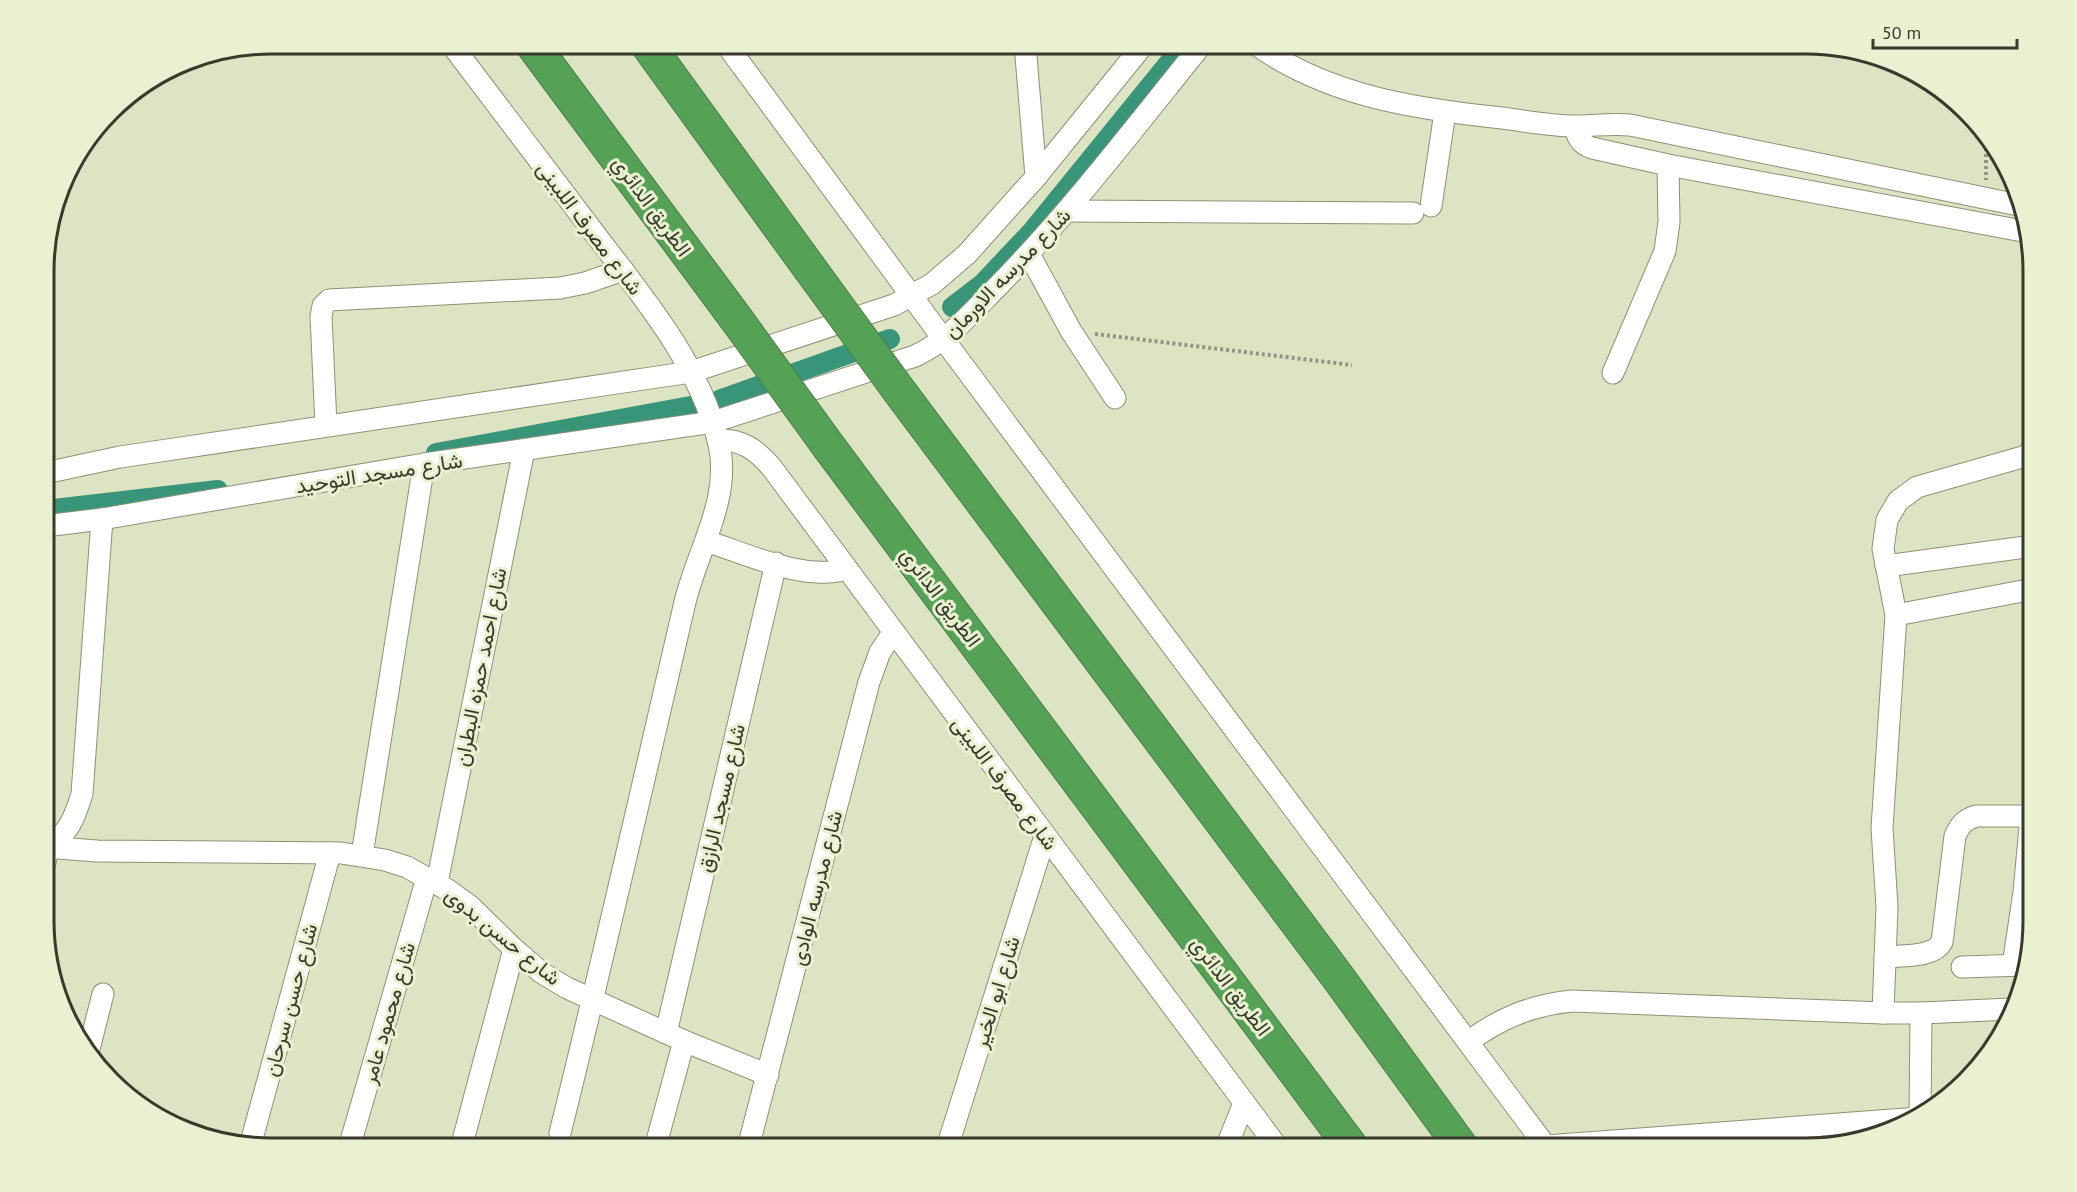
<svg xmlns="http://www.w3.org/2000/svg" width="2077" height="1192" font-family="'PT Sans',Vazirmatn,sans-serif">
<rect width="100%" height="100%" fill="#dce4c3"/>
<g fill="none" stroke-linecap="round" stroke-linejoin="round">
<g stroke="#39957a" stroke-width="20">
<path d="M952,307l30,-23 50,-53 152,-187"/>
<path d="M719,400l171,-61"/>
<path d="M436,453l260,-48"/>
<path d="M45,510l173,-20"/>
</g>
<defs>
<g id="minor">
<path d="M451,44c47,62 94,124 141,186 49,65 105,129 126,210 15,57 -20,108 -33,162 -41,177 -81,354 -125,531"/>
<path d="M726,44l218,296 603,808"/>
<path d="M1025,44l11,133"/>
<path d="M1255,44c73,52 160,65 247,74 24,3 49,8 73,8 19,0 36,-3 55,-1l393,81"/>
<path d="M1576,126c0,12 5,18 16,22l76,17 360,67"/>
<path d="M1431,206l14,-94"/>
<path d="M1067,211l346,2"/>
<path d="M1029,254l42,77 44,67"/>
<path d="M1613,373l52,-122 4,-29 -1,-57"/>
<path d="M326,425l-5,-109 2,-10 6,-6 231,-12 25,-5 38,-13"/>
<path d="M718,440c24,-1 39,10 54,28l506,680"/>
<path d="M45,473l75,-16 571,-85 203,-67 38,-21 35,-30 69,-77 108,-133"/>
<path d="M45,526l57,-7 322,-55 289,-42 202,-66c34,-16 57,-44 83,-70 74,-76 138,-160 204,-242"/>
<path d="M706,541c41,13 99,41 141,28"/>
<path d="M1886,566l147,-20"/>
<path d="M1896,615l137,-26"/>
<path d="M45,847l52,4 244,2 44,7 22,7 41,23 22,16 44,43 28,24 25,15 117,53 84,34"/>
<path d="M362,855l62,-391"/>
<path d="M45,862l3,-15c22,-16 26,-28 34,-53l20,-275"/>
<path d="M437,883l87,-433"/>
<path d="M1885,957c17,-2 48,1 57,-15l13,-106c5,-11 9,-16 21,-20h57"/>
<path d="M2013,965l11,-73 7,-76"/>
<path d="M1962,967l62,-2"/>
<path d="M1883,1013l4,-106 -5,-79 14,-213 -13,-66 4,-29 11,-19 19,-14 109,-31 7,-8"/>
<path d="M666,1033l110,-470"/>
<path d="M1468,1042c32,-24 64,-37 104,-41l311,12h38l90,-4"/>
<path d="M88,1053l15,-59"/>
<path d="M1920,1118l1,-105"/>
<path d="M250,1146l80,-293"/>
<path d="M1546,1146l373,-28"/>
<path d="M349,1148l78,-270"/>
<path d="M461,1148l53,-199"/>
<path d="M655,1148l29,-107"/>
<path d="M748,1148l121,-466 11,-30 13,-19"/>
<path d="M947,1148l98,-312"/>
<path d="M1226,1148l18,-45"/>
</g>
<g id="motorway">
<path d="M532,44l205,276"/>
<path d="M647,44l161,222"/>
<path d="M900,392l437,584 125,172"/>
<path d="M829,447l523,701"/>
</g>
</defs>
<use href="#minor" stroke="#8c9274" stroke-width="23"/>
<use href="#motorway" stroke="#4a7d48" stroke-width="35"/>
<g stroke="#91977f" stroke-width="4" stroke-dasharray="3 3" stroke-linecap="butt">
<path d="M1986,136v44"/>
<path d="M1095,334l257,31"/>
</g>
<use href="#minor" stroke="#fff" stroke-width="21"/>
<use href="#motorway" stroke="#55a156" stroke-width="33"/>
<defs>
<g id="motorway-bridge">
<path d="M808,266l92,126"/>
<path d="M737,320l92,127"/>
</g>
</defs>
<use href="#motorway-bridge" stroke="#4a7d48" stroke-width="35" stroke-linecap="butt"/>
<use href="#motorway-bridge" stroke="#55a156" stroke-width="33"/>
</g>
<g text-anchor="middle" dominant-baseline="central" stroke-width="6" stroke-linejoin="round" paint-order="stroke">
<g font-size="21" fill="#373a2d" stroke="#e9f1d0">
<text transform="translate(652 206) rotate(54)">الطريق الدائري</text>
<text transform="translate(590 228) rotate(53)">شارع مصرف اللبينى</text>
<text transform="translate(1007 273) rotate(-46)">شارع مدرسه الاورمان</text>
<text transform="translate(379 473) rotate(-9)">شارع مسجد التوحيد</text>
<text transform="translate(941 597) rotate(53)">الطريق الدائري</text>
<text transform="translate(480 667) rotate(-79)">شارع احمد حمزه البطران</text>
<text transform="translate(1005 783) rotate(53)">شارع مصرف اللبينى</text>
<text transform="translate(721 798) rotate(-77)">شارع مسجد الرازق</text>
<text transform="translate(816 888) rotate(-76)">شارع مدرسه الوادى</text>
<text transform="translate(503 936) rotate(39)">شارع حسن بدوى</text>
<text transform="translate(1231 986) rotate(53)">الطريق الدائري</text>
<text transform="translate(996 992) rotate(-73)">شارع ابو الخير</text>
<text transform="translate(290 1000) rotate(-75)">شارع حسن سرحان</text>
<text transform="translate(388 1013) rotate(-74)">شارع محمود عامر</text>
</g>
</g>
<path d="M0 0H2077V1192H0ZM271 54H1806A217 217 0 0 1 2023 271V921A217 217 0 0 1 1806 1138H271A217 217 0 0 1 54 921V271A217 217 0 0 1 271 54Z" fill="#e9f1d0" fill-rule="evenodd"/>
<path fill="none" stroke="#373a2d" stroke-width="3" d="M271 54H1806A217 217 0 0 1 2023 271V921A217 217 0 0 1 1806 1138H271A217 217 0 0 1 54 921V271A217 217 0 0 1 271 54Z"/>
<path d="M1873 39v9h144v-9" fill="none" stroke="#373a2d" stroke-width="3"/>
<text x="1882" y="39" font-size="18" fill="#373a2d" stroke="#e9f1d0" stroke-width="4.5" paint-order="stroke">50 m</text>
</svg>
